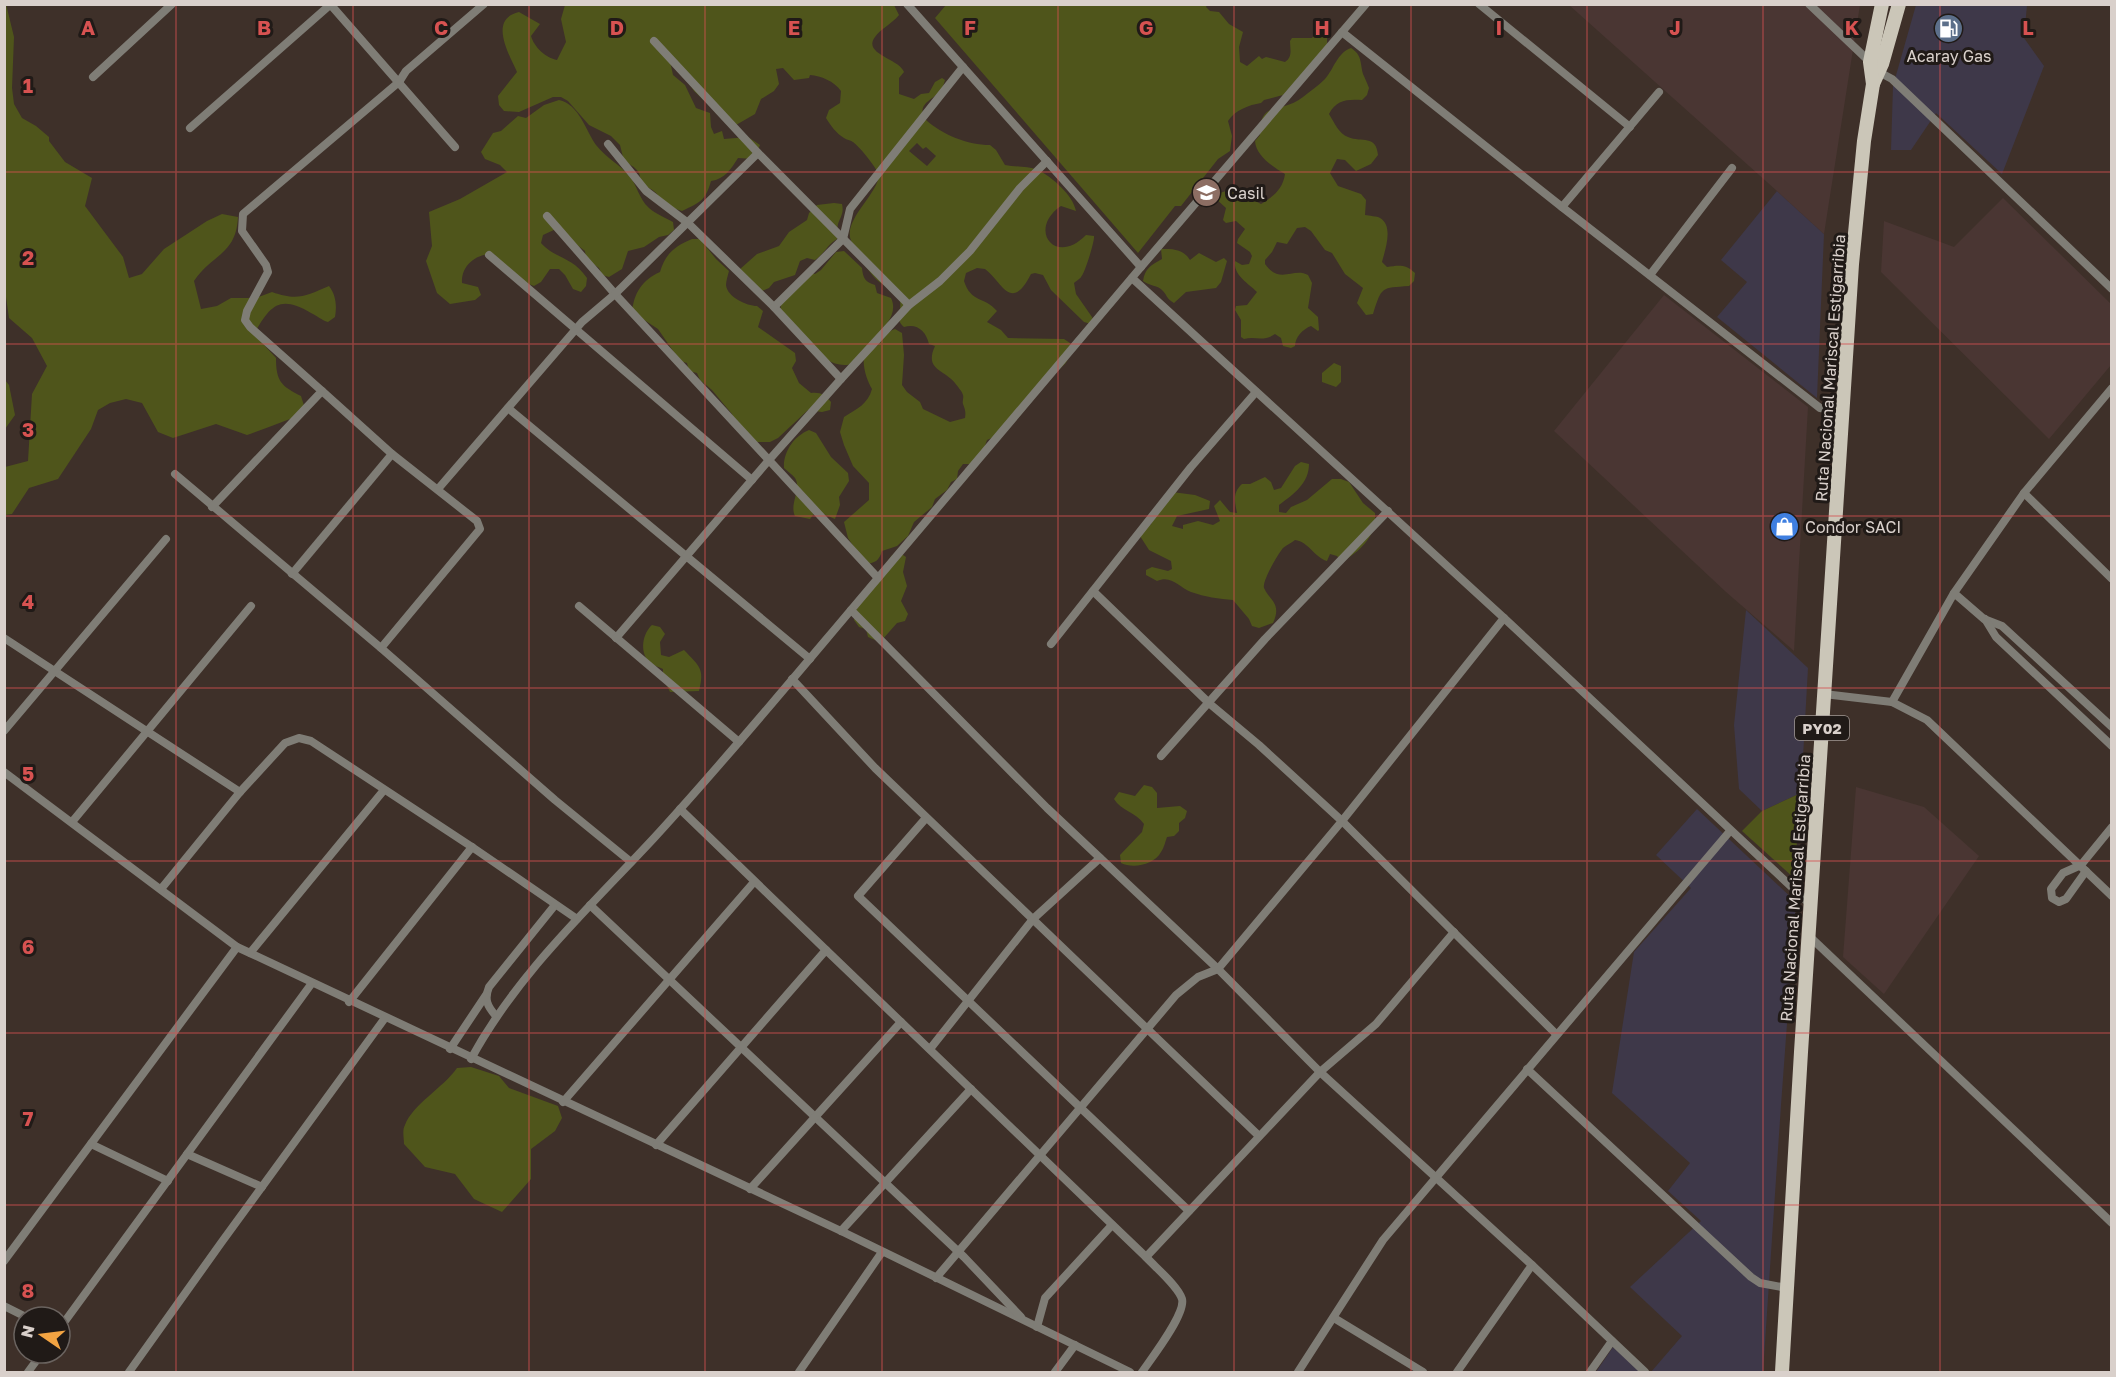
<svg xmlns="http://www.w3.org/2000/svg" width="2116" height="1377" font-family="'Golos Text',sans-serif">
<rect width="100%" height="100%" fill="#3e3029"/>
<g fill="#3e3849">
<path d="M1916,5h111l-3,33 20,28 -42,108 -66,-61 -25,37h-20l2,-64z"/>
<path d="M1777,191l47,43 -7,164 -100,-81 30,-35 -26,-22z"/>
<path d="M1746,610l62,58 -7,125 -39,18 -23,-22 -5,-64z"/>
<path d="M1697,809l99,93 -15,203 -18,267h-112l31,-36 -52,-49 71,-66 -33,-30 22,-28 -78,-70 22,-141 57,-64 -35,-33z"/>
<path d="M1613,1347l27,25h-44z"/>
</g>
<g fill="#4a3633">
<path d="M1569,5h291l-36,229 -47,-43z"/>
<path d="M2003,198l108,106v61l-62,74 -168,-167 3,-51 70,26z"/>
<path d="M1664,295l144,112 -14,244 -68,-59 -172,-161z"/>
<path d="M1856,787l68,20 55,49 -95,138 -41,-37z"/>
</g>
<g fill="#4f551b" fill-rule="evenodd">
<path d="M6,4l8,33 -2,51 2,16 8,14 14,8 13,11v4l16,21 27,16 -7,28 38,51 6,21 13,-4 22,-25 43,-28 15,-7 16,3c-2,38 -25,36 -44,64l7,28 16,-3 14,-8h25l16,-6c25,9 34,4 57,-6 7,9 8,20 6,31l-7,5c-7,-2 -10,-6 -17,-9 -32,-19 -41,-7 -57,21l22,24c0,23 5,28 25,38l5,16c-19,9 -40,16 -59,23l-31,-11 -43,14 -15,-6 -16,-29 -16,-4 -16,4 -12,7 -7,19 -33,50 -29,9 -17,26 -7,1v-48l23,-6 4,-67 15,-28 -15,-28 -23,-20 -4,-28 -1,-285z"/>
<path d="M565,5h329l5,10c-7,9 -19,14 -24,22 -13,17 25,22 29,35l-5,6v16l15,5 7,-5 8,-1 6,-11 7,-4 3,2c-1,3 -2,7 -4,10 -7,10 -25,13 -16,29 17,16 43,26 65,26l6,5 9,15c10,2 23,1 33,5 14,7 35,25 38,41l-15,-5c-34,23 -6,61 25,29l8,1c1,4 -9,37 -13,41 0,1 -6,5 -7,6l2,11 16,23 2,4 -3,3 -7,-2 -33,-32 -8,-15 -8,-2 -4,1c-20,39 -28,9 -46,-5l-8,-1 -11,5 -2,8c7,22 20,15 33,30l-10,11 14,8 7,8 56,1 6,4c0,6 0,13 -3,18 -4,7 -12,10 -17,16 -24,26 -28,48 -63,63l-5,14 -11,10h-8l-5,7 -1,8 -6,3 -4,8 -12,9 -3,8 -18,15 -6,14 -11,10 -15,5c-3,10 -7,12 -17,13l-17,-26 -4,-16 25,-22v-17l-16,-17 -9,-21 -4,-13 4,-15c13,-8 24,-13 28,-28 -5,-8 -12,-28 -6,-36 3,-4 9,-5 12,-8 7,-7 8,-13 17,-16l7,4 2,22 -2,30 5,7 13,10 3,7 27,13 15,-4c1,-7 0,-8 -2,-14 -1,-3 1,-6 0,-9 -1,-4 -6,-9 -8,-12 -11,-14 -31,-13 -20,-37l-6,-2c-3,-13 -12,-21 -25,-17 -10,-8 -2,-16 -4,-26 -7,-12 -14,-13 -23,-21 -7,-6 -26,-35 -27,-43 -4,-22 36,-50 27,-66 -3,-6 -18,-25 -24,-29 -3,-2 -6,-2 -9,-4 -8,-5 -13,-12 -18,-20l3,-8 11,-7 1,-12c-7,-10 -20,-15 -31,-16l-1,3 -15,2 -11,-12 -7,1 3,15 -5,7 -13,8 -6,15 -19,11 -8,-2 -34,-32 -17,-28 -7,-2 3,14 12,10 11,23 14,5 1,14 3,7 8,-3 2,8 24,-2 12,8 -6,14 -16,-1c-7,11 -13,21 -27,23 -6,21 -11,21 -29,30l-22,-7c-1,-13 -8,-15 -20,-19 2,-14 -4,-17 -16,-24l-4,-16 -9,-9 -22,-11 -21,-24 -7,-4h-8l-34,15 -15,-1 -5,-6 -1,-9 19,-24c-8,-18 -29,-53 2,-60l21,12 -9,12c3,11 15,22 26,24l9,-18 -5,-23zM917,143l6,6 3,-2 10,9 -9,10 -18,-15z"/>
<path d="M946,5h261l-1,2 4,4 9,1 10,12 14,8 -4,15 1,15 7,4 12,-10 3,3 4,-2 19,5c8,-5 5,-13 5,-21l2,-3h20l7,-10 8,2v16l-44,49 -19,5 -3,3c-12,2 -26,7 -33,18l4,15 -2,15 -12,8 -37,47h-6l-37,47 -203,-235z"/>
<path d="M1351,48c11,7 9,14 12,26 2,4 4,9 6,14l-2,7 -5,5c-15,-1 -26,0 -33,14 5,8 10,20 19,23 14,6 28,-3 30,18l-7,9 -15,7 -11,-11 -8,-1 -7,14 8,13 23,8 5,6 -1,15c4,1 12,1 15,3 14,8 5,32 2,44l5,5c12,-2 19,-3 28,6l-1,8 -5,5c-28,2 -27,0 -36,28l-7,1 -9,-12 6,-15 -18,-14 -13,-21 -7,-3 -14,-19 -6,-4 -8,1 -10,16 -10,-2 -5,10 -7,8v4c15,21 28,3 43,11l4,8 -4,25 10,9 1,13 -1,1 -7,-5c-8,3 -16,11 -16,20l-4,2 -8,-2 -2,-8 -6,-4c-11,8 -20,2 -31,5l-3,-2v-17l-6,-10 1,-4 11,-1 10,-13c-9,-9 -24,-17 -22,-31l7,4 7,-1 3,-8 -2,-4 -13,-9 1,-4 7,-10 -9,-8 -10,2 -3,-3 3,-12 -11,-10 1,-4 17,-5 28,15c12,-7 22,-15 24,-30 -12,-7 -29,-18 -30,-33l5,-6c0,-37 21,-20 43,-38 7,-6 15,-11 22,-18 9,-10 12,-26 26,-31z"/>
<path d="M559,100c20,4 27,31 37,45 10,13 25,20 34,32 7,8 9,22 19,31 7,6 17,10 24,14l1,8 -6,5 -9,2 -15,10 -16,4 -6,18 -13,8 -7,-2 -3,-7 -13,-9 -1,-8 -29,-22 -13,6 -2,8c14,16 31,13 46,35l-1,8 -5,6 -8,-3 -8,-14 -6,-6h-9l-9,13 -7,4 -22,-8 -18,-24c-17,-1 -33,11 -32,29l16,4 3,8 -6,5 -25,4 -13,-11 -11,-32 6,-15 -3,-34 31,-13 47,-27 -7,-7 -15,-6 -4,-7 12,-19 8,-2 17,-15 8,2 18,-13z"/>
<path d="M834,203l8,1c2,9 -1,12 -4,20 -1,4 0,10 -1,15 -9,5 -13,15 -22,21l-8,-2 -7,3 -5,14 -21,7 -5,6 -7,3 -23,-21 18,-16 22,-8 10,-14 18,-12 2,-7 8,-8z"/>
<path d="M692,239h8l16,20 13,12c-1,4 -3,10 -3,14 1,12 21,21 31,21l6,5 -5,16 37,26 1,8 -4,7 7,15 12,10c10,-1 14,2 20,9l-1,8 -8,2 -14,-2 -30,28 -8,4h-15l-21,-21 -2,-7 -20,-24 -12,-10 -3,-7 -8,-2 -2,-8 -7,-2 -22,-32 -26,-17c2,-19 10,-32 28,-40 5,-18 15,-26 32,-33z"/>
<path d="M1161,249c13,0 22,0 29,11l9,-7 17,9 8,-4 3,3 -6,21 -5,6 -30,4 -12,11c-7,-4 -6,-6 -11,-12 -5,-6 -14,-5 -20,-10 2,-13 8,-16 19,-22z"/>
<path d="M844,251l18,17c1,10 3,14 13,17l2,8 14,5c12,25 -30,46 -37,65 -28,12 -57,-33 -74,-50l1,-8 25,-34 9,3 6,-4 15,-18z"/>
<path d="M1334,363l7,3v16l-5,5 -14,-5v-9z"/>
<path d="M5,380l4,5 6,30 -10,14z"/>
<path d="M809,430l7,3 15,24 17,16 1,8 -10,16 1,8 -5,14 -19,-8 -6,8 -15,-3c-6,-12 7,-27 0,-38 -3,-4 -8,-7 -11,-10 -1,-16 10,-32 25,-38z"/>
<path d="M1301,462l8,2c0,19 -15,30 -30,41v7l7,1 5,-6 16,-7 25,-21h9l8,3 14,21 12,10c2,23 -15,38 -33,49l-5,-6 -7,-2 -3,7c-13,-4 -18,-19 -32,-21 -3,3 -9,5 -12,8 -5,6 -21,33 -19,40 6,13 18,15 9,35l-14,5 -7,-2 -3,-7 -16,-19c-14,-1 -28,-3 -42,-8 -13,-5 -19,-17 -34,-11l-11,-6v-5l6,-3 16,4 4,-2 -1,-8 -22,-11 -9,-14 8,-12 3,1 1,-9 20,-24 23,3 15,6 -1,8 -32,7 -5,10 11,3v-4l15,-4 15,4 7,-4 -6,-15 6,-6 10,12 7,1c-2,-11 -5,-20 5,-29h8l15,-7 6,5 3,8 7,-2 14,-22z"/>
<path d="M900,553l6,4 -3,15 4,14 -6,15 7,13 -3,7 -8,2 -15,17h-7l-7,-3 -2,-8 -7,-2 -5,-7 3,-13 35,-52z"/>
<path d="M652,625l8,2 5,7 -5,8 1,13 8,2 15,-7c15,16 21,18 15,41l-29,1 -7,-15v-8c-4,-2 -11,-4 -14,-7 -10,-11 -6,-29 3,-37z"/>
<path d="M1144,785l8,2 5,6v15l23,-2 7,5 -2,7 -6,5v8l-5,5 -7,1c-2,5 -3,11 -6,15 -7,13 -28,17 -40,11l-1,-8 22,-23 2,-8c-8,-12 -23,-13 -30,-25l5,-7 16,4z"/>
<path d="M1801,793l-7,85 -52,-47 20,-20z"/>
<path d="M471,1067l28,9 10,12 49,18 4,12 -7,13 -24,18v30l-29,33 -28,-13 -19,-25 -30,-7 -21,-23c0,-6 -2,-14 1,-19 8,-21 38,-37 52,-57z"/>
</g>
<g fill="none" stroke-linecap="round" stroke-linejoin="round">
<g stroke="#7f7d76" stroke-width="8">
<path d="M330,4l125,143"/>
<path d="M907,4l234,263"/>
<path d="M1366,4l-225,263 -290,343 196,198 171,161 102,103 212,193 113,107"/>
<path d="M1479,4l151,123"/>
<path d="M1809,4l61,58"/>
<path d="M1342,32l220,175 258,201 23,4"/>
<path d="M654,41l104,112 151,152"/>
<path d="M1879,72l13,7 220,210"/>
<path d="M93,77l79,-73"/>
<path d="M190,128l141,-124"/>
<path d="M608,144l38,47 42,32 86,84 67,72"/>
<path d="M1562,207l97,-115"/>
<path d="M547,216l68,78 263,284"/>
<path d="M489,255l263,225"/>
<path d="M1650,275l82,-107"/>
<path d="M1132,278l372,340 307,287"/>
<path d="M774,307l69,-68 7,-30 113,-142"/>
<path d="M322,391l70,63 85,67 3,8 -99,119"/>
<path d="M508,408l302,251"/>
<path d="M175,474l206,174 174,152 76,62"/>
<path d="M438,489l144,-167 33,-28 143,-141"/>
<path d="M2024,493l88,86"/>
<path d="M212,507l110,-116 -72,-64 -5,-7 2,-9 21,-39 -2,-7 -24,-34 1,-17 156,-132 7,-11 78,-67"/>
<path d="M292,574l100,-120"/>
<path d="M1093,591l117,113 49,41 83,76 214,213"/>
<path d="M1954,593l30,26 18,7 110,101"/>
<path d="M579,606l160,136"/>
<path d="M1985,619l11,18 116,109"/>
<path d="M4,638l236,154"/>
<path d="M616,638l153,-178 72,-81 68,-74 31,-24 30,-30 50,-63 27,-27"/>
<path d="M1051,644l140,-177 65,-75"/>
<path d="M792,679l83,89 384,368"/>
<path d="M1824,694l68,8 35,18 185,176"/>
<path d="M1892,702l62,-109 70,-100 88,-105"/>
<path d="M4,731l162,-192"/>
<path d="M1161,756l104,-117 123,-128"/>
<path d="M4,772l233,175 13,6 591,278 289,141"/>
<path d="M680,809l146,141"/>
<path d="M926,818l-68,78 331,315"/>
<path d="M72,822l179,-216"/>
<path d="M2086,871l-20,28 -7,3 -7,-4 -1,-9 12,-16 18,-8 31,-38"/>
<path d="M161,889l79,-97 45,-49 14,-5 12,3 161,106 105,72"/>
<path d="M590,905l374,352 57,60"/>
<path d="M1808,935l304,288"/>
<path d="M250,953l134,-163"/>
<path d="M349,1002l123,-155"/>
<path d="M496,1016c-9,-10 -12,-17 -7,-29l66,-82"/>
<path d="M450,1049l36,-54"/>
<path d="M930,1049l103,-130 67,-61"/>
<path d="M471,1059c46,-85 118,-151 183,-221 68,-74 132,-151 197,-228"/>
<path d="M1527,1069l224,208 9,6 27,5"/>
<path d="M563,1102l191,-220"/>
<path d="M91,1144l77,37"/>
<path d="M656,1145l170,-195 320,307c9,10 32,29 36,42 4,15 -31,60 -40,73"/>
<path d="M187,1154l75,33"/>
<path d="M750,1189l151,-167"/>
<path d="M841,1231l130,-142"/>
<path d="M1146,1257l174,-185 56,-48 78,-92"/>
<path d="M4,1261l233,-314"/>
<path d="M936,1278l240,-283 22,-18 20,-8 124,-148 162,-203"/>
<path d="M4,1306l22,11"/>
<path d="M1334,1318l89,54"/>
<path d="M1037,1327l8,-29 67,-73"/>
<path d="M60,1328l252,-345"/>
<path d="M28,1372l14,-19"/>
<path d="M129,1372l92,-129 164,-225"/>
<path d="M799,1372l83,-120"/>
<path d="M1055,1372l20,-27"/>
<path d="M1298,1372l85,-132 347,-409"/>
<path d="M1457,1372l75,-107"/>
<path d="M1590,1372l22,-31"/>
</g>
<g stroke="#cbc6b8" stroke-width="14">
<path d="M1873,84l9,-20 17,-60"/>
<path d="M1782,1372l19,-320 51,-788 12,-123 9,-57 -3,-22 12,-58"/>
</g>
</g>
<path fill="none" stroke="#d75251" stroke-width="1.5" stroke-opacity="0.55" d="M176,4v1368M353,4v1368M529,4v1368M705,4v1368M882,4v1368M1058,4v1368M1234,4v1368M1411,4v1368M1587,4v1368M1763,4v1368M1940,4v1368M4,172h2108M4,344h2108M4,516h2108M4,688h2108M4,861h2108M4,1033h2108M4,1205h2108"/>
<defs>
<symbol id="fuel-disc" viewBox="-11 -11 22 22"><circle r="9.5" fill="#5c6f8a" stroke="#201a17"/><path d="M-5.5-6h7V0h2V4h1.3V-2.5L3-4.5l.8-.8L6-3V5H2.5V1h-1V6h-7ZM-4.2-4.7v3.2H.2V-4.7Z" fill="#fff"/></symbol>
<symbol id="school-disc" viewBox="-11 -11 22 22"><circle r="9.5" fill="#8d6e63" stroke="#201a17"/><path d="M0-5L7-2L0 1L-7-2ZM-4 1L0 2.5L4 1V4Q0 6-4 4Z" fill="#fff"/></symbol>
<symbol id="shop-disc" viewBox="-11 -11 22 22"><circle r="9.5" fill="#3f7fe0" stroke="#201a17"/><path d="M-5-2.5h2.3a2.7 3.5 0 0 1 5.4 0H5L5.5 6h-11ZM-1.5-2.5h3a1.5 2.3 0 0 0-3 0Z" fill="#fff"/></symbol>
</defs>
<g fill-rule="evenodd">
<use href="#fuel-disc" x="1932" y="12" width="33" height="33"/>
<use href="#school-disc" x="1190" y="176" width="33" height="33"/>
<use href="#shop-disc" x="1768" y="510" width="33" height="33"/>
</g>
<g text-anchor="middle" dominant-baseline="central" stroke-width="6" stroke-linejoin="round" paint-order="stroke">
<rect fill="#201a17" stroke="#a29995" stroke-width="1.5" x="1795" y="716" width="54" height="24" rx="4.5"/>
<g font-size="15" font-weight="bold" fill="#d9d0cb">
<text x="1822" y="728">PY02</text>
</g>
<g font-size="16" fill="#d9d0cb" stroke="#201a17" text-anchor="start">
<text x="1949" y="56" text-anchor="middle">Acaray Gas</text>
<text x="1227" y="193">Casil</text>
<text x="1805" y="527">Condor SACI</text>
</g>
<g font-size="16" fill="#d9d0cb" stroke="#201a17">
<text transform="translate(1830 368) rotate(-86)">Ruta Nacional Mariscal Estigarribia</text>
<text transform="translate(1795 888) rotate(-86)">Ruta Nacional Mariscal Estigarribia</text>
</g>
</g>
<g font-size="20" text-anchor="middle" font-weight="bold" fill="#d75251" stroke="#201a17" stroke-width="6" stroke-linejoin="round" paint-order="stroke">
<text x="88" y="35">A</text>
<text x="264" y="35">B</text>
<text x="441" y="35">C</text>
<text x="617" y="35">D</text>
<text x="794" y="35">E</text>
<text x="970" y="35">F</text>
<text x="1146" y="35">G</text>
<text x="1322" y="35">H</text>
<text x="1499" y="35">I</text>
<text x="1675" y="35">J</text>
<text x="1852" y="35">K</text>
<text x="2028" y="35">L</text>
<text x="28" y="93">1</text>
<text x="28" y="265">2</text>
<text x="28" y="437">3</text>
<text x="28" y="609">4</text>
<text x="28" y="781">5</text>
<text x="28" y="954">6</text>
<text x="28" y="1126">7</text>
<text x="28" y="1298">8</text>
</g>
<rect width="2116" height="1377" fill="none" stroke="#d9d0cb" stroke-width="12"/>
<g transform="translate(42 1335) rotate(284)"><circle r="28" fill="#201a17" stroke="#6a635f" stroke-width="1.5"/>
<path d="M0-4.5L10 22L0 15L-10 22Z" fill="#f3a442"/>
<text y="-9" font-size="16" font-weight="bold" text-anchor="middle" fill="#d9d0cb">N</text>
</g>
</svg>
